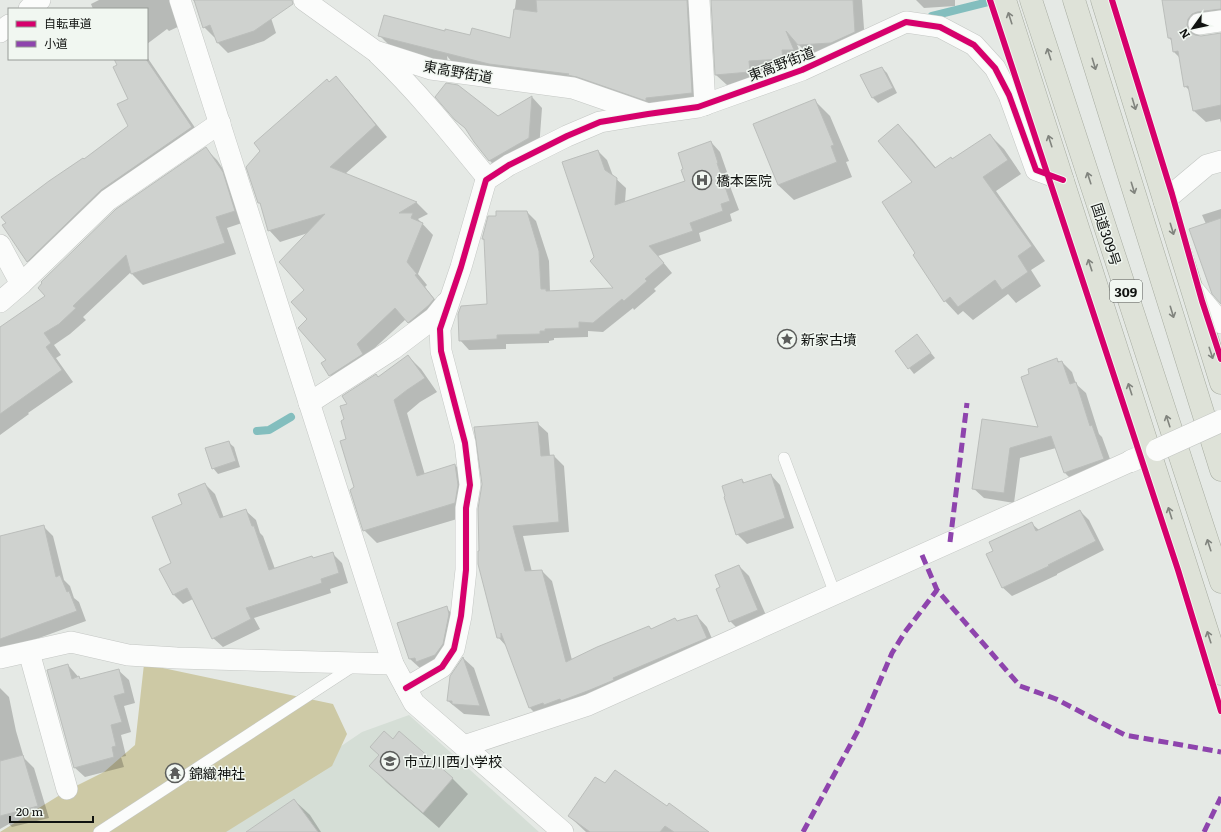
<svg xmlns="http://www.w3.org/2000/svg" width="1221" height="832" font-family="Literata,'Noto Sans JP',serif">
<rect width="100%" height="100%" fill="#e5e9e5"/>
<path fill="#d5ded6" d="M409,715l130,117h-328l52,-33 99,-67z"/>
<path fill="#cdc9a5" d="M144,664l189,40 14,30 -15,32 -106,66h-226l68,-42 36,-18 31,-27z"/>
<g fill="#0003">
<path d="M99,0h86l-3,25 -13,6 -2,-2 -20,15v-35h-54l-2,-5z"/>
<path d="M193,0h72l11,33 -12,8 -36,12 -11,-11 -1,-5h-2l-10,-10 -7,-22z"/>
<path d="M516,0h187l-1,103 -46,5 -204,-46 -5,-6 1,8 -53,-13 -16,-16 51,-7 41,8 40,3z"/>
<path d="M712,0h150l3,43 -23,10 -33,2 -13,-13 7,18h-11l1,9 -34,2 1,11 -33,3 -11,-10z"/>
<path d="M916,0h39v6l-31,2z"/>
<path d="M1163,0h58v22l-22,9v6l22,-3v89l-1,-4 -14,3 -12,-11 -4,-20 -5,-5 -5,-28 -6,-6 -2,-11 -3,-3z"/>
<path d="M147,57l55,81 -91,62 -73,71 -10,-10 56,-101 46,-34 -1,-27 -12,-40h30z"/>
<path d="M882,68l5,5 10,20 -19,10 -5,-5z"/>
<path d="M336,78l11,11 40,48 -42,37 72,29 11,11 -10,5 15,16 -15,39 9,11 -2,2 19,24 -25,22 -13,-14 -39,36 -26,31 -11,-11 -2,-15 -19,-41 -4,-29 3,-57 -28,9 -11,-12 -8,-25 -2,-3 70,-120z"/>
<path d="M532,97l10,11 -3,41 -39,22 -10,-10 -23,-31 -11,-11 42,-2z"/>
<path d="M814,100l16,16 19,45 -3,1 6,15 -58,23 -16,-15z"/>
<path d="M898,125l14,14 24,29 17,-8 37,-25 14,14 17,25 -25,17 49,70 -14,9 10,16 -25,17 -8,-9 -35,26 -10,-9 -5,4 -13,-14 -29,-47 -2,-71z"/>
<path d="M711,142l9,10 7,20 -2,1 14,37 -9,4 2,7 -33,12 2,8 -43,15 14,17 -18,16 2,2 -22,19 -1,-2 -30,24 -15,-1v6l-34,1v2l-5,1v2l-43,1v5l-37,1 -9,-10 28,-35 -3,-63 -2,-3 44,-27 9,9 13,40 1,31 65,-3 -20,-31 3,-107 9,9 6,16 13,12 -1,14 61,-21z"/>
<path d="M206,149l11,11 16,24 12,38 -18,6 9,26 -93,31 -11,-11 -1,-2 -48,45 3,3 -16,14 -16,11 7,10 -5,3 17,24 -45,31 1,1 -29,21v-106l47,-33z"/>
<path d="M1221,209v87l-15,-72 -4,-9z"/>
<path d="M917,336l18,22 -21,16 -18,-23z"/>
<path d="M408,356l13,13 16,23 -17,10 -13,11 18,62 30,-10 13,13 -1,38 -90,27 -13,-13 -16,-90 -2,-20 3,-15 30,-27z"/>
<path d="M1057,360l3,2h2l10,10 4,12 10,9 13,41 3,3 12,33 -39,13 -10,-10 -9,-25 -36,10 -6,45 -30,-5 -11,-10 10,-68 57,8z"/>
<path d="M537,423l11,10 2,23h4l10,10 5,66 -46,4 9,36 10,-1 10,10 20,79 77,-33 3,2 45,-13 10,11 9,21 -176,70 -10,-10 -23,-61 -9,-10 -19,-85z"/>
<path d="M228,442l6,5 6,20 -22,7 -5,-6z"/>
<path d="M771,475l9,10 14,43 -47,16 -10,-10 5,-54 3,3z"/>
<path d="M205,484l10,10 9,24 22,-7 10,9 4,13 3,3 12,33 57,-16 10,10 6,20 -18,6 1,4 -77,25 6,11 -37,18 -10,-9 -20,-39 -10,5 -9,-9 -13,-26 11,-6 11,-58z"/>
<path d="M1080,511l9,9 15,30 -47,24v1l-45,21 -10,-9 -8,-36 37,-28 8,7z"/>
<path d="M43,526l10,10 11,44 6,6 4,12 5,4 7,19 -69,25 -17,13v-120z"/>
<path d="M739,566l10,10 19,44 -27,12 -11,-11 -9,-33z"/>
<path d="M446,608l11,10 -4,37 -32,14 -11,-10 -12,-35z"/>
<path d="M463,658l11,10 16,48 -26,-2 -16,-13 3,-25z"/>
<path d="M68,665l13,15 37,-10 11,10 6,23 -11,3 7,26 -10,3 5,21 -5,1 3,10 -39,10 -11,-10z"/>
<path d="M0,688l9,9 7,34 8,27 10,10 15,50 -37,9 -3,-3 -9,5z"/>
<path d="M399,732l54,47 15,15 -29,34 -53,-46 -15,-16 9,-10 -9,-9 22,-7z"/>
<path d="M605,785l62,22 39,25h-120l-17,-16z"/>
<path d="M294,800l16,15 11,17h-72z"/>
</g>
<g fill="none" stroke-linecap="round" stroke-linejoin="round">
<g stroke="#83bebe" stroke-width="8">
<path d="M932,16l64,-16"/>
<path d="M257,431l12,-1 22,-13"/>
</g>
</g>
<g fill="#cfd2cf" stroke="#bbbebb">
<path d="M194,0h98l1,4 -39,27 -37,12 -7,-18 -7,3z"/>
<path d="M536,0h151l5,93 -46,5v3l-69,-24 -10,-2 2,-1 -80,-10 -111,-28 6,-21 61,16v-2l25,6 2,-7 38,10 4,-29 23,3z"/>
<path d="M711,0h142l2,32 -24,11 -33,2 -12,-14 8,19h-12l1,9 -34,2 1,11 -35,3z"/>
<path d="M1162,0h59v9l-24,3 -5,2 -4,5 -1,6 3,7 5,3 6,1 20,-3v72l-28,6 -5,-25 -4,1 -6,-36 -5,1 -2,-14h-3z"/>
<path d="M114,59h32l46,68 -91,63 -74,72 -25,-37 4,-2 -5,-6 48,-36 34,-23 1,1 44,-33 -11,-22 11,-5 -15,-32 4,-2z"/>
<path d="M882,67l11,21 -21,10 -12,-23z"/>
<path d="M336,76l40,49 -46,42 87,35 -18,11h14l-2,5 12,5 -16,39 10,12 -2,1 19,24 -5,6 -21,18 -13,-15 -38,36 6,10 -34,22 -8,-13 5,-3 -28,-32 9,-9 -16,-17 13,-12 -25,-28 46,-48 -57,17 -8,-28h-2l-12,-36 14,-16 -6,-8 73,-64 2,3z"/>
<path d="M446,83l12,2 40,31 34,-20 -3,42 -40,23 -15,-19 -9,-14 -10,-8 -20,-23z"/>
<path d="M815,99l19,46 -3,1 6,16 -59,23 -25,-61z"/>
<path d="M898,124l37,44 16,-11 1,2 38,-25 18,26 -25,17 49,69 -14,10 10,16 -26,18 -7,-10 -37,27 -8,-10 -6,5 -31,-47 2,-2 -33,-51 30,-20 -34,-41z"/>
<path d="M711,141l7,22h-1l13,38 -9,3 2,7 -33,12 3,8 -44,15 15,17 -19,16 2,2 -23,20 -2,-2 -29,24 -14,-1v6l-34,1v2h-5v3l-43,1v4l-38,2 -1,-27 3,-8 26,-2 -3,-65h-2l6,-23h8v-5h31l12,40 2,38h5v2l67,-3 -23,-27 4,-4 -32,-95 36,-12 7,20 12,8 -2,27 70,-24 -4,-11 2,-1 -5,-16z"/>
<path d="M206,147l17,25 12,39 -19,6 9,26 -94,31 -5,-19 -53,51 3,2 -17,16 -15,9 7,10 -5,4 16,23 -62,44v-87l45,-31 -7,-8 4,-5 -1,-1 75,-73z"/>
<path d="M1221,218v86l-9,-10 -23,-65z"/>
<path d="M917,334l14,19 -23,16 -13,-18z"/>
<path d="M408,355l17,23 -18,12 -13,10 23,76 38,-12 3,21 -3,18 -92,28 -13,-41 4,-3 -14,-46 6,-2 -5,-18 3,-2 -4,-13 7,-2 -5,-8 34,-22 2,3z"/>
<path d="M1057,358l1,4 4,-1 8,23 6,-2 14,44 2,-1 12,34 -40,14 -13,-37 -41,12 -6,45 -32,-4 10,-70 56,8 -17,-50 8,-3 -1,-5z"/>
<path d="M538,422l3,34 13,-1 5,67 -46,4 12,45 17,-1 24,92 31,-15 52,-21 2,3 24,-11 2,3 20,-6 10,23 -94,40 1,2 -24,10 -29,11 -1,-2 -16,6 -1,-2 -14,5 -28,-75v5h-4l-19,-74v-13h1l-1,-42 4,-25 -8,-57z"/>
<path d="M229,441l7,20 -24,8 -7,-21z"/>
<path d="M771,474l14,44 -49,17 -12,-38 1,-1 -3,-10 20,-7 1,4z"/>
<path d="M205,483l15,35 26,-9 6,17h2l15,44 43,-14 1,2 20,-6 6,21 -18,6 1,4 -76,25 5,11 -39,20 -25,-51 -14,7 -14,-26 12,-6 -19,-46 30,-13 -4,-10z"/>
<path d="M1080,510l16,31 -48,24 1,1 -47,22 -16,-34 7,-3 -4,-9 43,-20 4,9z"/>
<path d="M44,525l12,52 4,-2 7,17 2,-1 8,20 -77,28v-103z"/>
<path d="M739,565l19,45 -29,12 -13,-33 4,-2 -5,-12z"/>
<path d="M447,606l2,8 -6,30 -8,11 -19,7 -1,-4 -6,1 -12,-36z"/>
<path d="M463,657l17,49 -28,-2v-3h-5l3,-25z"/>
<path d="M68,664l4,15 7,-3 1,3 39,-10 6,24 -11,3 8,26 -11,3 5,21 -4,1 2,10 -40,11 -27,-98z"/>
<path d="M384,731l9,8 6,-8 54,47 -30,35 -54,-47 10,-11 -9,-8z"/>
<path d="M23,755l15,51 -38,10v-55z"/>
<path d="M615,770l52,36 2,-3 40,29h-35l-9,-6 -5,6h-70l-22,-16 27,-39 10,6z"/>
<path d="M294,799l24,33h-72z"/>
</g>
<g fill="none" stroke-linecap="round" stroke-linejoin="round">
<defs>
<g id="lane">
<path d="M784,458l51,136"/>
<path d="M99,832l256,-167"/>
</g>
<g id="street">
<path d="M180,0l213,664 21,39 149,129"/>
<path d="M304,0l71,51 56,18 142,19 72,25"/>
<path d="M699,0l6,105"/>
<path d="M29,9l11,-9"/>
<path d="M1199,24l22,-3"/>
<path d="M0,32l9,-7"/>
<path d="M378,54c40,38 75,82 110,125"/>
<path d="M1164,201l43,-36 14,-4"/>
<path d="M0,245l21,39"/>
<path d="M1192,288l29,35"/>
<path d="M0,302l21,-18 87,-84 112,-77"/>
<path d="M309,403l84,-54 41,-31 12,-15"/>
<path d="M29,652l38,137"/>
<path d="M0,658l71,-16 57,13 49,3 216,6"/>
<path d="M406,688l36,-21 12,-18 7,-33 5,-46v-62l4,-23 -5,-42 -24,-92 -1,-22 21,-62 25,-87 23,-15 58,-29 33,-14 48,-8 50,-7 104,-37 104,-48 34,5 34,18 21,23 14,27 27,75 27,10"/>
<path d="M464,746l124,-41 543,-244"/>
</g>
<path id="secondary" d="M1131,461l26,-11"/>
<g id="highway">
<path d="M1005,0l216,674"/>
<path d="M1031,0l190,582"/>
<path d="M1074,0l147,470"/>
<path d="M1102,0l119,383"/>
</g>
</defs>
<use href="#lane" stroke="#c4c7c4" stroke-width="12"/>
<use href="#street" stroke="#c4c7c4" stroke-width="22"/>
<use href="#secondary" stroke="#c4c7c4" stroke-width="23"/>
<use href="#highway" stroke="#a7aca1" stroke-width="23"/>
<use href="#lane" stroke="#fbfcfb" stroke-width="11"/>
<use href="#street" stroke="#fbfcfb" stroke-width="21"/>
<use href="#secondary" stroke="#fbfcfb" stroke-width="22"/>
<use href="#highway" stroke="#dee2d8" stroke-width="22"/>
<defs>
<path id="secondary-bridge" d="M1157,450l64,-29"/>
</defs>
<use href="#secondary-bridge" stroke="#c4c7c4" stroke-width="23" stroke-linecap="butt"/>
<use href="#secondary-bridge" stroke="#fbfcfb" stroke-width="22"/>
<g stroke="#8e44ad" stroke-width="5" stroke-dasharray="10 5" stroke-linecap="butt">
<path d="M950,542l17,-139"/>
<path d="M922,555l15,35 83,96 36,13 69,36 96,17"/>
<path d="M803,832l58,-107 31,-72 13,-21 32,-42"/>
<path d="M1204,832l17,-35"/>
</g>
<defs>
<g id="cycleway">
<path d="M990,0l188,570 43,141"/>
<path d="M1112,0l60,194 30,107 19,58"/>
<path d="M406,688l36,-21 12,-18 7,-33 5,-46v-62l4,-23 -5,-42 -24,-92 -1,-22 21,-62 25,-87 23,-15 58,-29 33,-14 48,-8 50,-7 104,-37 104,-48 34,5 34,18 21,23 14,27 27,75 27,10"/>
</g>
</defs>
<use href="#cycleway" stroke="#f1f7f1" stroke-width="8"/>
<use href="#cycleway" stroke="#d6006c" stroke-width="6"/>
</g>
<defs><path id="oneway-shaft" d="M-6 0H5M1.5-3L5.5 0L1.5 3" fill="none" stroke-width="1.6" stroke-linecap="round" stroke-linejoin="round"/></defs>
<g stroke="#81847e">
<use href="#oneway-shaft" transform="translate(1010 18) rotate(-108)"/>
<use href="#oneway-shaft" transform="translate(1049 54) rotate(-108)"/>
<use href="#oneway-shaft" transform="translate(1094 64) rotate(73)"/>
<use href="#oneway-shaft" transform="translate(1134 104) rotate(73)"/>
<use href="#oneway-shaft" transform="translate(1050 141) rotate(-108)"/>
<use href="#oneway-shaft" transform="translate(1089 178) rotate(-108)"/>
<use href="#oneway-shaft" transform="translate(1133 188) rotate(73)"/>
<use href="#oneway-shaft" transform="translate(1172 229) rotate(73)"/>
<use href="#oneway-shaft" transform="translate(1090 265) rotate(-108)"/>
<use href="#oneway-shaft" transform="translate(1172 312) rotate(73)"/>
<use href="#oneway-shaft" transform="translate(1211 353) rotate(72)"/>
<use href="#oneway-shaft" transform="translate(1130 389) rotate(-108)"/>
<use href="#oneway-shaft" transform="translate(1168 421) rotate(-108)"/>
<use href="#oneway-shaft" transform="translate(1170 513) rotate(-108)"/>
<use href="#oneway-shaft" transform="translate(1209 545) rotate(-108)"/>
<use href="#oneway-shaft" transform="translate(1209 637) rotate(-108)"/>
</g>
<defs>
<symbol id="hospital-ring" viewBox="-11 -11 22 22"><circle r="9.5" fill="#f1f7f1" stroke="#5b5d5b" stroke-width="1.5"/><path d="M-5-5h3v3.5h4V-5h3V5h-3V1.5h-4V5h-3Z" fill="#5b5d5b"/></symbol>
<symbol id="sight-ring" viewBox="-11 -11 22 22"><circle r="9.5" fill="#f1f7f1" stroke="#5b5d5b" stroke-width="1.5"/><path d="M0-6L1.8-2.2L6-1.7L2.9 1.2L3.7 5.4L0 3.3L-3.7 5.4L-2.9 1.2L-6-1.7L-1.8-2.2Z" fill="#5b5d5b"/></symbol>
<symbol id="school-ring" viewBox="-11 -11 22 22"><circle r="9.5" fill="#f1f7f1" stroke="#5b5d5b" stroke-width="1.5"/><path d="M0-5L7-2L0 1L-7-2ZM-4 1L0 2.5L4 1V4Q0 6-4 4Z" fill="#5b5d5b"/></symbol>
<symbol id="temple-ring" viewBox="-11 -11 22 22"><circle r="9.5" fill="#f1f7f1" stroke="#5b5d5b" stroke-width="1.5"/><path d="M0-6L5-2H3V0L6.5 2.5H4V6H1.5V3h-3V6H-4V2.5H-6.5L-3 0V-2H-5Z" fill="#5b5d5b"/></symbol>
</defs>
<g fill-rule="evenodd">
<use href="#hospital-ring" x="691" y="169" width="22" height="22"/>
<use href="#sight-ring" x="776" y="328" width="22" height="22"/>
<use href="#school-ring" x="379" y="750" width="22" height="22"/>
<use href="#temple-ring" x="164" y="762" width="22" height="22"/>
</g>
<g text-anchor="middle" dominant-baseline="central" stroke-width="3" stroke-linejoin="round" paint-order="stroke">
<rect fill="#f1f7f1" stroke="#545754" stroke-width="1" x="1110" y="280" width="32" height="22" rx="3"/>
<g font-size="13" font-weight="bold" fill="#101210">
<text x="1126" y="291">309</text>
</g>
<g font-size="14" fill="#101210" stroke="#f1f7f1">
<text transform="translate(781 63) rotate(-21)">東高野街道</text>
<text transform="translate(458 71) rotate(10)">東高野街道</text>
<text transform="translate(1107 234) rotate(72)">国道309号</text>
</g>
<g font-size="14" fill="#101210" stroke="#f1f7f1" text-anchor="start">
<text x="716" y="180">橋本医院</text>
<text x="801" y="339">新家古墳</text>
<text x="404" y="761">市立川西小学校</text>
<text x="189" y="773">錦織神社</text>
</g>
</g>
<rect x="8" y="8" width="140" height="52" fill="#f1f7f1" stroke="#979b97"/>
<rect x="16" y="21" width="20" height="6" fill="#d6006c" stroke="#979b97"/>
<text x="44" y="28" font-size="12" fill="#101210">自転車道</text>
<rect x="16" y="41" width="20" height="6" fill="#8e44ad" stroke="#979b97"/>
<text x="44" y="48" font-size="12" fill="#101210">小道</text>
<g transform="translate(1193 28) rotate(237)" stroke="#f1f7f1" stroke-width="3" paint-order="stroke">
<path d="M0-3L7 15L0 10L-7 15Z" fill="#101210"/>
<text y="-6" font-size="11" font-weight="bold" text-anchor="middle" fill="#101210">N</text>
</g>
<path d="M10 816v6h83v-6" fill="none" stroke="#101210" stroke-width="2"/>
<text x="16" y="816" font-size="12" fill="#101210" stroke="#f1f7f1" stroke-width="3" paint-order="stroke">20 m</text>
</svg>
